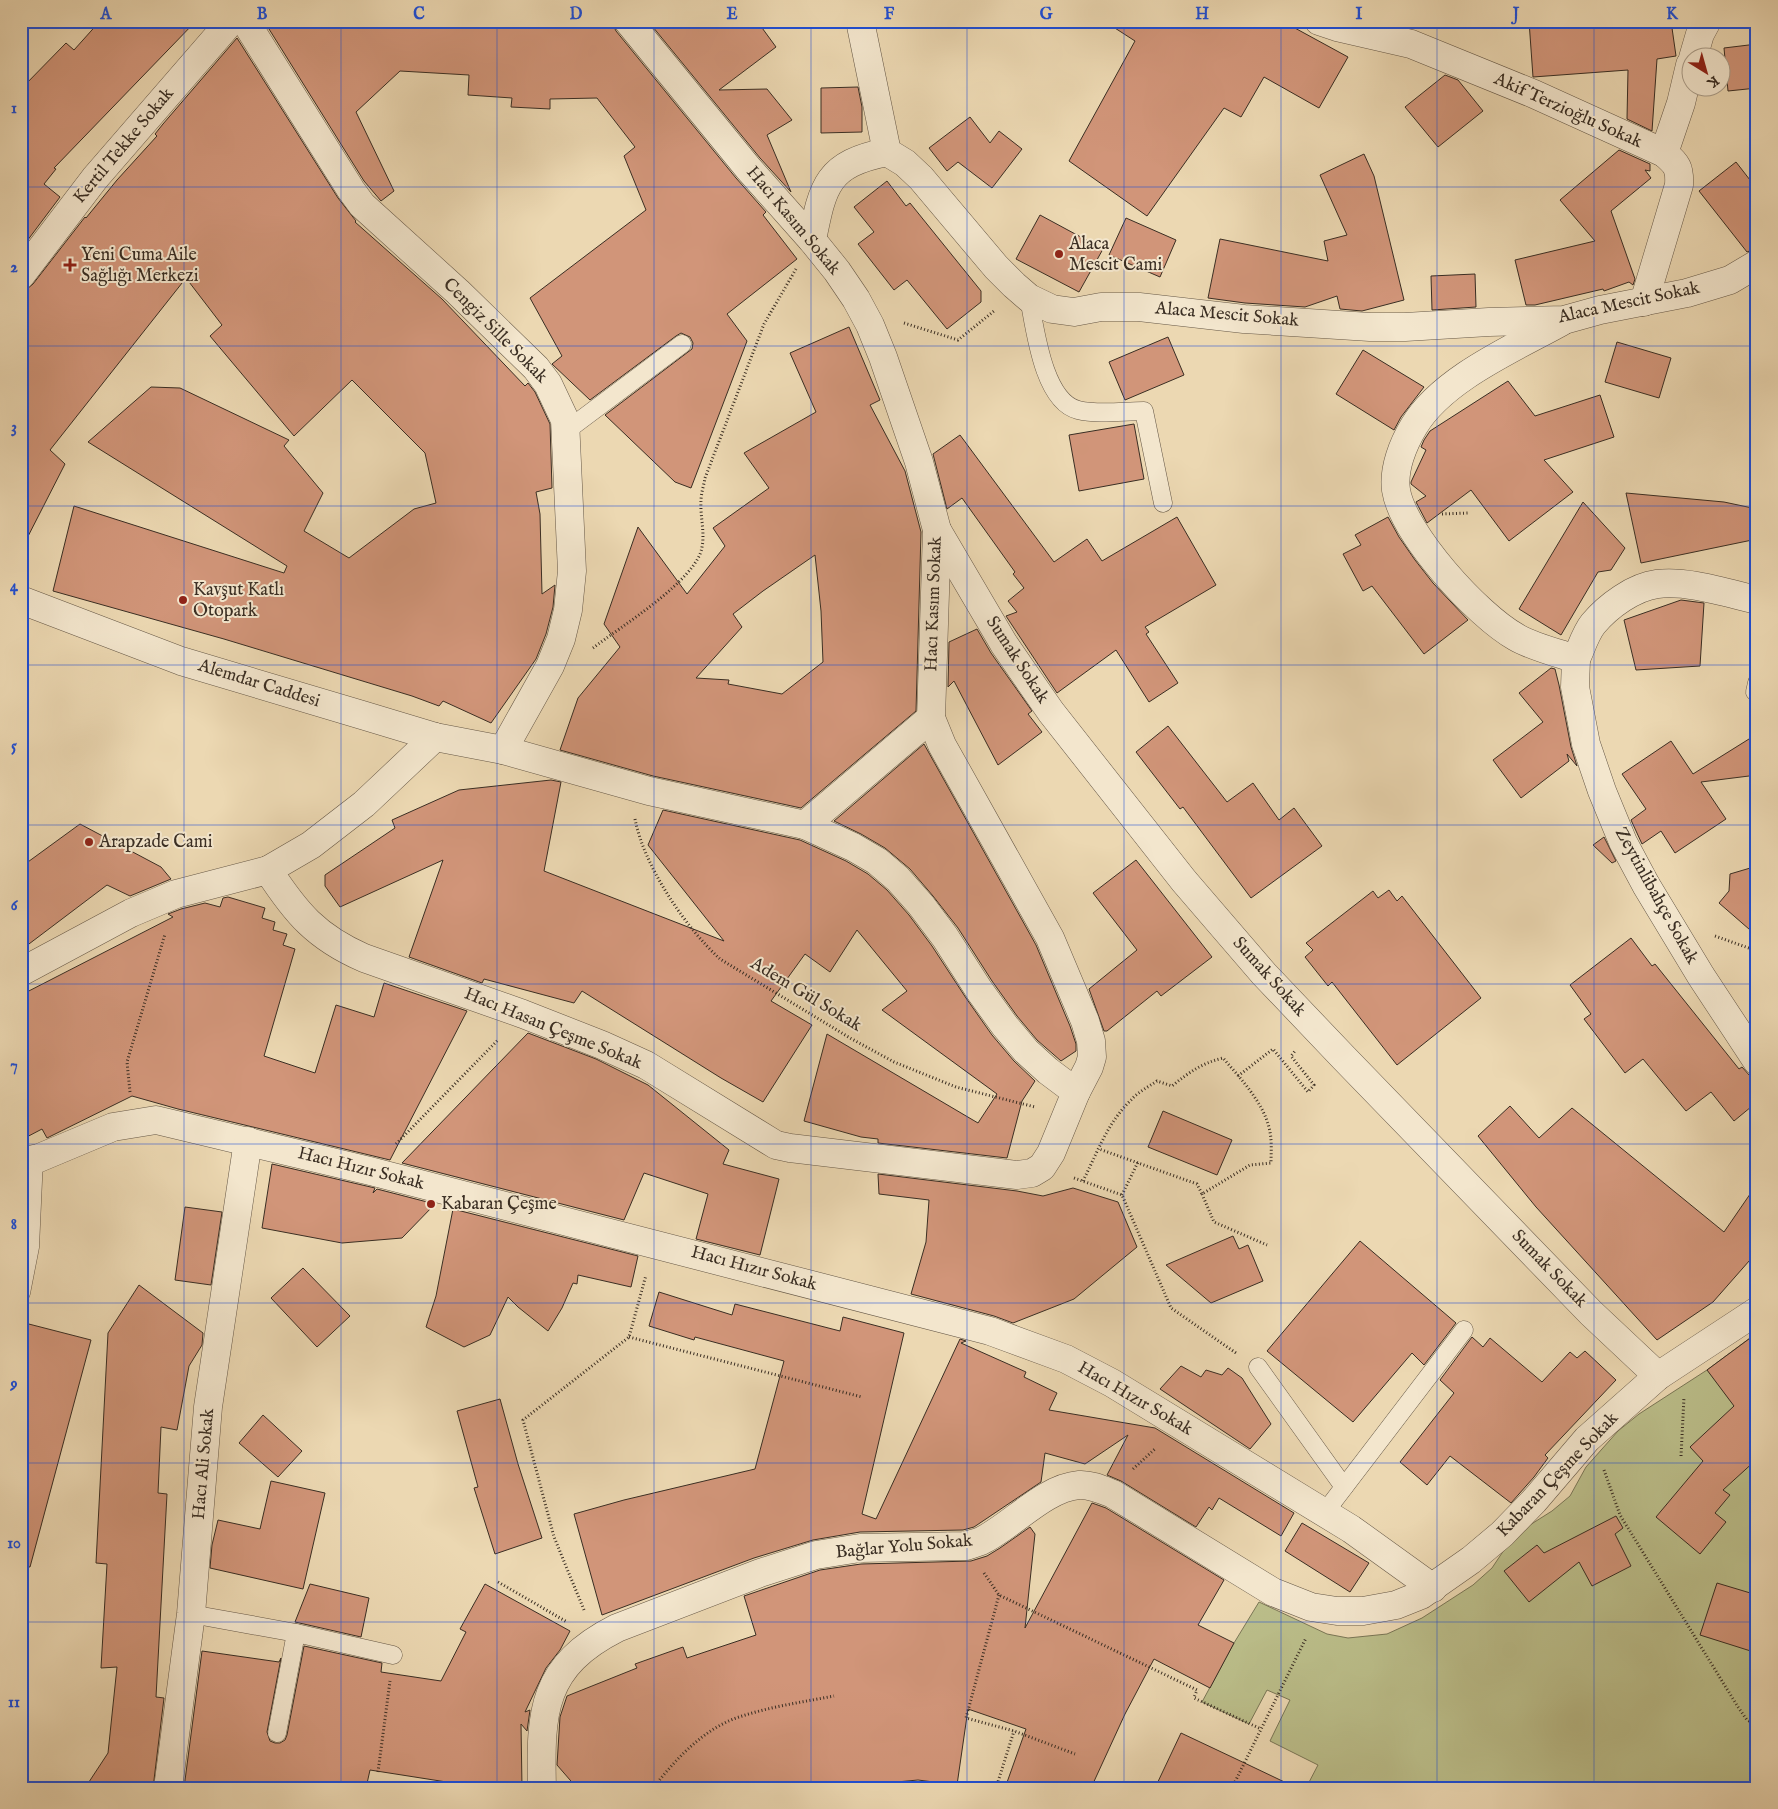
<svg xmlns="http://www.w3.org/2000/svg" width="1778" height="1809" font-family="'IM FELL English',serif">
<rect width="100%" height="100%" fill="#ecd8b2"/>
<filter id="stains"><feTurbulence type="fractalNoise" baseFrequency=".004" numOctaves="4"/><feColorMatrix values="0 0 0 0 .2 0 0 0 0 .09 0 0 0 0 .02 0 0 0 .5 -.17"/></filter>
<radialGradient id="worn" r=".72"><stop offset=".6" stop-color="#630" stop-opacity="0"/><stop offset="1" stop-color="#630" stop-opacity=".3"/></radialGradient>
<path fill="#bbbe8a" stroke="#7a7656" d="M1750,1338l7,7v443h-451l12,-23 -48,-24 20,-41 -23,-10 -18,34 -47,-22 32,-59 25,-41 68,32 21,4 39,-4 35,-16 51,-33 19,-17 22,-33 38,-24 18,-15 16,-29 32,-36 21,-17 68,-44z"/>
<g fill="#d19579" stroke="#3a2e23" fill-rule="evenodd">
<path d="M100,21h96l-142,147 2,1 -12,15 16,13 -39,52v-160l45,-46 8,7z"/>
<path d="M264,21h293l56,4 3,6 120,147 30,34 -3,3 34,44 -70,55 20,27 -56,147 -16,-6 -70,-67 83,-63 4,-3 1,-6 -3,-6 -9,-4 -5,3 -86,64 -38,-36 10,-8 -32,-58 116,-88 -22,-54 11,-9 -38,-49 -47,1v10l-39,-2 1,-9 -44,-3 1,-20 -69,-4 -44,41 38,79 -13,10 -17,-20z"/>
<path d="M648,21h109l19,26 -57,43 48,-1 25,31 -25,15 24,57 -31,-34z"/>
<path d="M1104,21h178l66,36 -29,51 -55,-31 -23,40 -17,-9 -77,108 -78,-55 66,-120z"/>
<path d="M1529,21h142l5,35 -19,3 -5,72 -25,-12 1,-49 -95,7z"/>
<path d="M237,38l101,160 18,23 -1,1 87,77 83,87 3,-3 7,9 15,32 2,64 -16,4 4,22 2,80 13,-9 -2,22 -7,27 -10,25 -45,64 -48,-22 -4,5 -27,-10 -188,-57 -171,-48 21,-85 210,67 3,-7 -199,-124 63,-55 29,1 109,52 -5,6 39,47 -19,38 45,27 65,-49 22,-6 -11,-50 -73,-73 -58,56 -84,-100 12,-11 -36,-47 -136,172 15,14 -44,86v-260l6,-1 6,-5 52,-67 1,1 31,-38 40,-44 -2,-2 8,-10z"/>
<path d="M1757,44v44l-29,3 -4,-43z"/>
<path d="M1445,75l13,5 25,31 -45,36 -33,-40z"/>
<path d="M858,87l4,20v25l-41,1v-45z"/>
<path d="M970,117l20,26 9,-12 23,18 -30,39 -34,-26 -11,9 -18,-23z"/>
<path d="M1619,150l31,14v7l-5,-1 6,8 -40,33 24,68 -2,6 -4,-3 -25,9 -1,-2 -68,16h-9l-11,-45 80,-19 -35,-41z"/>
<path d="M1364,154l10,22 30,124 -42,11 -22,-2 -3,-13 -32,11 -60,-4 -37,-5 12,-59 108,22 -4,-20 23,-6 -27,-60z"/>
<path d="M1736,162l21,27v59l-10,4 -48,-61z"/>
<path d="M887,181l19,25 4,-3 71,88v11l-34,27 -40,-49 -13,10 -36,-46 16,-12 -20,-25z"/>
<path d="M1040,215l63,34 -24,43 -63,-33z"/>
<path d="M1126,218l50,22 -16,37 -51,-22z"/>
<path d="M1475,274l1,33 -44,3 -1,-34z"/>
<path d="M849,327l31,73 -10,5 35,66 16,61 -5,179 -115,97 -148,-32 -93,-26 18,-52 42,-51 -16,-23 34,-97 49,67 38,-48 -12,-18 56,-40 -25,-35 72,-41 -26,-59zM815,555l6,56 2,51 -41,32 -54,-10 1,-4 -33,-2 46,-51 -9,-13 30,-23z"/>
<path d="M1168,337l16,38 -59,25 -16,-38z"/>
<path d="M1617,342l54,16 -12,40 -54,-16z"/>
<path d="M1363,350l61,37 -23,30 -7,13 -58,-36z"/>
<path d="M1508,381l27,35 65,-21 14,42 -70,23 29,32 -64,49 -38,-51 -44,33 -11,-21 10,-6 -15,-12v-2l15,-32 -5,-3 3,-7 6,-9z"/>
<path d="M1134,424l10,55 -65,12 -10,-56z"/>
<path d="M960,435l94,127 33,-23 15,22 75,-44 39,68 -71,42 4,5 -3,2 32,49 -29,19 -33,-52 -59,43 -51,-77 11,-4 -9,-11 16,-13 -11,-14 2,-2 -53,-74 -15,11 -14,-55z"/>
<path d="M1626,493l98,9 33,7v30l-116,24z"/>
<path d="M1583,502l42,46 -14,22 -13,2 -37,63 -42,-26z"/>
<path d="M1388,517l11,20 16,23 18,23 35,37 -44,34 -52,-68 -9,5 -20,-37 18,-9 -6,-10z"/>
<path d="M1681,600l23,3 -4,63 -64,4 -12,-50z"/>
<path d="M977,629l14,24 41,58 -4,3 14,18 -44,33 -44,-84 -6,6 1,-45z"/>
<path d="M1551,668l4,1 4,16 12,62 6,19 -10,-12 2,7 -48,37 -28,-38 50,-38 -24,-29z"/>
<path d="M1168,726l59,76 26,-19 26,37 15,-12 28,38 -71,52 -68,-91 -3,2 -44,-57z"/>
<path d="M1757,734v41l-56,7 25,37 -51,34 -14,-22 -19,13 -11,-24 15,-11 -24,-35 49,-33 22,33z"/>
<path d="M924,744l112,201 34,81 6,18v7l-15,10 -24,-21 -20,-24 -25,-35 -34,-53 -25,-32 -23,-27 -25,-21 -24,-14 -27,-13z"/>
<path d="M551,780l10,2 -17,89 180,70 -76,-96 15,-35 137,30 46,21 22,13 19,16 22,25 23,31 34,52 26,37 22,26 21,20 -13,20 -15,57 -129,-15v-4l-17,-2 -57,-16 23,-87 151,89 19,-29 -115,-84 25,-19 -50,-61 -27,42 -25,-18 -34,47 41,24 -49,77 -42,-24 -139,-87 -8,12 -90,-24 -2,4 -73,-26 34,-97 -103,47 -15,-21v-11l70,-47 -3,-8 67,-30z"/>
<path d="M80,824l81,43 10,12 -41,17 -23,-11 -86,65v-83z"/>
<path d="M1604,837l12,24 -4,2 -19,-18z"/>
<path d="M1136,860l76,97 -51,39 -4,-5 -50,40h-3l-15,-42 48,-39 -44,-57z"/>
<path d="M1757,866v70l-38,-33 10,-12 1,-17z"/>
<path d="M1389,890l8,11 5,-5 79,102 -84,67 -65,-83 -4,4 -23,-29 8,-7 -7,-7 67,-52 5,7z"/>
<path d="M228,897l37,11 -3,10 13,4 -2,8 14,4 -4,11 12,4 -31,107 51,17 21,-68 38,12 10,-34 83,28 -77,149 -212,-51 -46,-13 -85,42 -5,-9 -21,11v-145l152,-78 -5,-3 13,-5 24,-6 15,4 3,-9z"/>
<path d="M1631,938l21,28 3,-2 84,105 3,-2 15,17v18l-23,19 -23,-29 -25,19 -43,-52 -18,14 -41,-54 7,-5 -21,-29z"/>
<path d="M528,1033l68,26 52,26 81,65 -6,14 56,15 -19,76 -64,-16 12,-45 -64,-21 -20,47 -222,-57z"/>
<path d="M1510,1106l29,32 33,-30 152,124 33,-48v68l-44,50 -56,38 -121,-133 -58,-71z"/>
<path d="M1163,1111l69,29 -15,35 -69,-28z"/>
<path d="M272,1164l103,24 -2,5 4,-4 58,15 -33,34 -60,5 -80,-15z"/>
<path d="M878,1174l139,17 26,5 30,-8 45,14 19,45 -63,52 -61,24 -19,-7 -83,-22 15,-52 3,-42 -50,-6z"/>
<path d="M185,1207l37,5 -11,73 -36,-5z"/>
<path d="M453,1209l185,47 -7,31 -53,-12 -1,9 -4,-1 -11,25 -14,23 -30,-24 -10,-10 -18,38 -26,12 -38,-20 10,-31z"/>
<path d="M1233,1236l6,13 9,-4 15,36 -52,22 -45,-38z"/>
<path d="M1360,1241l96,82 -32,42 -12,-12 -59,69 -86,-71z"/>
<path d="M303,1268l47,48 -33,31 -46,-49z"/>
<path d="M139,1285l64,48 -1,12 -13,21 -12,64 -16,-3 -3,66 9,1 -11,203 8,1 -11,90h-68l23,-35 9,-86 -16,1 6,-104 -11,-1 12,-230z"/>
<path d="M659,1292l73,23 3,-11 105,27 3,-14 61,16 -42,181 14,5 84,-180 6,2 -5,2 65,29 -2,5 33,16 -8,17 106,18 139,85 -13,23 -62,-38 -7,12 -3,-3 -13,20 -75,-46 -14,-6 21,-40 -43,29 -40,-11 -4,29 -67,45 -11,3 -103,2 -47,8 -59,18 -152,57 -28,-101 50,-14 131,-31 29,-108 -89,-24 -1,3 -45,-14z"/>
<path d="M21,1322l70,18 -61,227 -9,-1z"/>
<path d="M1757,1333v126l-34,31 7,5 -15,18 11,9 -26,32 -44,-37 47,-56 -13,-14 44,-41 -27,-36z"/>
<path d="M1472,1337l11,10 7,-9 52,44 28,-30 7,6 8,-7 31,29 -71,75 3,3 -14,19 -23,26 -61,-47 -23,29 -27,-23 54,-69 -14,-13z"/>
<path d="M1181,1366l20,11 5,-7 16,5 6,-7 14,10 29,46 -21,25 -90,-60z"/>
<path d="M500,1399l18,65 24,74 -47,16 -21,-66 4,-1 -21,-76z"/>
<path d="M263,1415l39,36 -24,26 -39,-34z"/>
<path d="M271,1481l54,12 -22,96 -93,-21 2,-23 6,-25 42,9z"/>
<path d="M1092,1503l14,5 118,72 -26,45 36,18 -24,45 -56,-29 -29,55 -34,74h-86l21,-59 -58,-20 -11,76 -39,-5 -86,8h-255l-20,-23 3,-48 7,-21 70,-28 -2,-4 48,-17 4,11 69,-23 -12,-39 76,-26 41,-6 110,-3 16,-5 13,-8 30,-21 5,7 -10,94z"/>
<path d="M1616,1516l7,12 -8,6 16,32 -39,20 -13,-24 -50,40 -25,-31 33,-26 7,8z"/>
<path d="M1302,1523l67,40 -19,29 -65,-41z"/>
<path d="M1717,1583l40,12v58l-57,-18z"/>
<path d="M310,1584l59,14 -8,39 -66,-15z"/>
<path d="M485,1584l85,47 -10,19 -14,18 -21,44 5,-2 -3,21 -6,-7 1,64h-69v-5l-83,-13 -4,18h-182l18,-137 77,11 2,-4 -14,74 3,9 5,2h5l5,-3 2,-5 17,-89 78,17 -1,9 60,9 25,-49 -6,-3z"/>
<path d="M1181,1733l53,25 63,30h-142z"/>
</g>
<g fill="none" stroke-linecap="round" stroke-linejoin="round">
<defs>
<g id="service">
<path d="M1029,298c6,30 14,103 49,112 21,5 45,1 66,1l19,92"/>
<path d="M566,431l116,-87"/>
<path d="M1757,683l-2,9h2"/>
<path d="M21,1293l9,-46 4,-89"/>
<path d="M1258,1367l86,120"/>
<path d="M1325,1512l139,-182"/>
<path d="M191,1614l105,19 97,22"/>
<path d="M277,1733l19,-100"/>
</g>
<g id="minor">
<path d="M245,21l106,169 11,15 96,87 78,76 12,16 17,36 7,151 -4,39 -7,29 -11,27 -47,84"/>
<path d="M860,21l27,131 18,11 16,15 75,89 18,18 15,13 23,11 22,3 27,-5h38l105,12 126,8h35l84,-5 75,-2 36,-10 87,-17 43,-13 27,-16"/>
<path d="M1319,21l18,6 74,17 123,50 130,59c13,11 16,15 15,32l-35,117"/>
<path d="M1693,58l7,-24 7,-13"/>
<path d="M1664,153l17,-50 9,-38"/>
<path d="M812,240c11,-55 15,-76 75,-88"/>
<path d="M21,275l74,-97 136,-157"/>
<path d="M1561,322c-47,26 -119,57 -147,104 -11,18 -21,43 -18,64 7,44 82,126 120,147 17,10 42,16 60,22 5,-10 9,-25 17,-35 15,-18 41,-37 64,-40 30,-4 70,9 100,16"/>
<path d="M937,530l67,114 22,32 25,36 133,169 80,93 80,84 247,255 67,63"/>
<path d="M21,600l160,61 181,54 73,22 68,13 146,41 156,34 48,22 24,14 21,18 23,26 24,32 34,53 26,36 21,25 22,20 28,21"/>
<path d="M1576,659l-1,28 11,57 16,47 21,51 23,43 55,91 56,85"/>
<path d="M805,825l126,-107"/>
<path d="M268,870c28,43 48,67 96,88l159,56 79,31 44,20 130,80 14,3 227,27 15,-2 10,-6 9,-14 25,-61 13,-25 3,-10 -1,-16 -6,-20 -35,-83 -108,-193 -11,-27 6,-188 -18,-68 -36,-105 -13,-32 -14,-26 -19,-28 -25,-31 -64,-72 -120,-147"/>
<path d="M21,972l110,-59 45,-19 92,-24 43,-25 53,-41 71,-67"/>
<path d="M21,1162l18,-4 74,-31 43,-7 214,51 620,160 76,28 46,24 239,146 82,59"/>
<path d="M168,1788l23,-174 17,-207 40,-266"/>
<path d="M542,1788c-2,-77 0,-122 75,-160l143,-55 56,-18 44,-7 106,-2c5,-2 10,-3 15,-5 31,-15 63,-53 98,-56 11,-1 24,5 34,9l160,98 38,15 26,4h26l33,-6 25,-10 50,-35 31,-26 32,-33 53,-62 71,-63 99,-65"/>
</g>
</defs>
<use href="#service" stroke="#665847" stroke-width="19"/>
<use href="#minor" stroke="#665847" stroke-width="29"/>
<g stroke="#3a2e23" stroke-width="3" stroke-dasharray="1 2.5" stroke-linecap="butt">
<path d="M904,323l54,17 36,-29"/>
<path d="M1442,514l27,-1"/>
<path d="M593,648c27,-21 104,-68 109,-101 3,-15 -2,-31 -1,-46 0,-8 3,-16 4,-23l59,-154 32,-55"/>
<path d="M635,819c9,47 50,108 85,140l130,79 44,24 62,25 79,20"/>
<path d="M1715,936l42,15"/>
<path d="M1238,1076l35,-27 35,43 6,-7 -23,-29 4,-5"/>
<path d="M130,1092l-3,-30 38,-128"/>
<path d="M396,1144l102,-104"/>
<path d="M1074,1178l48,17 49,113 65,45"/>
<path d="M1083,1181c14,-28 25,-59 48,-81 7,-8 17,-13 26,-19l15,5c16,-13 30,-23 51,-28 18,21 42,46 47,74 2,11 1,21 1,31l-21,2 -48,29 -5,-10 -98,-35"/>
<path d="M1202,1194l12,28 53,23"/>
<path d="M1122,1195l16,-33"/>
<path d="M629,1337l233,60"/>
<path d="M1681,1456l3,-59"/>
<path d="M1133,1469l23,-21"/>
<path d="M1604,1470l16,45 118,192 9,13 10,5"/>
<path d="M984,1573l15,22 198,95 -3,8 67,31"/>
<path d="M498,1582l69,40"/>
<path d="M999,1595l-33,123 48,13 61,23"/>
<path d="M584,1610l-30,-73 -31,-117 106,-83 17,-62"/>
<path d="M378,1772l12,-91"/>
<path d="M653,1788c23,-29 50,-59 86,-71 30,-10 63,-15 95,-21"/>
<path d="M925,1788v-3l14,3"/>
<path d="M996,1788l18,-57"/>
<path d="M1232,1788l74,-150"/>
</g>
<use href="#service" stroke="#f3e6cd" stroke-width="18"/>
<use href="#minor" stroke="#f3e6cd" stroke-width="28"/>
</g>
<path fill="none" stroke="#1d4ed8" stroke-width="1" stroke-opacity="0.55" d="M184,21v1767M341,21v1767M497,21v1767M654,21v1767M811,21v1767M967,21v1767M1124,21v1767M1281,21v1767M1437,21v1767M1594,21v1767M21,187h1736M21,346h1736M21,506h1736M21,665h1736M21,825h1736M21,984h1736M21,1144h1736M21,1303h1736M21,1463h1736M21,1622h1736"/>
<g fill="#8f2418" stroke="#f3e6cd" stroke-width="2">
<circle cx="1059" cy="254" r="5"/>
<path d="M67.5 257.5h5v5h5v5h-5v5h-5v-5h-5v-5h5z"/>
<circle cx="183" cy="600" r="5"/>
<circle cx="89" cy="842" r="5"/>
<circle cx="431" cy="1204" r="5"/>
</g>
<g text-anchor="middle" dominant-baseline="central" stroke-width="4" stroke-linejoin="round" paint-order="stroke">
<g font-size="18" fill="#3a2e23" stroke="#f3e6cd">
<text transform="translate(1568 111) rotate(24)">Akif Terzioğlu Sokak</text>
<text transform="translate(124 146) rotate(-50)">Kertil Tekke Sokak</text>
<text transform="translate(793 221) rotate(50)">Hacı Kasım Sokak</text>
<text transform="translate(1629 303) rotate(-12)">Alaca Mescit Sokak</text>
<text transform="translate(1227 315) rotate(5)">Alaca Mescit Sokak</text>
<text transform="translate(495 331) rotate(45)">Cengiz Sille Sokak</text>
<text transform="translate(934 604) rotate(-88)">Hacı Kasım Sokak</text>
<text transform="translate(1017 660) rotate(57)">Sumak Sokak</text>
<text transform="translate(259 684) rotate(17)">Alemdar Caddesi</text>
<text transform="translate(1656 896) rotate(61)">Zeytinlibahçe Sokak</text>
<text transform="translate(1269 977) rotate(48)">Sumak Sokak</text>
<text transform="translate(806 995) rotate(31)">Adem Gül Sokak</text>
<text transform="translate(553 1029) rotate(22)">Hacı Hasan Çeşme Sokak</text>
<text transform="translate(361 1169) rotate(14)">Hacı Hızır Sokak</text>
<text transform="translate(754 1269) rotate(15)">Hacı Hızır Sokak</text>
<text transform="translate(1549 1269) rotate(46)">Sumak Sokak</text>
<text transform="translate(1135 1399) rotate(30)">Hacı Hızır Sokak</text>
<text transform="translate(204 1464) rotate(-85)">Hacı Ali Sokak</text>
<text transform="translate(1558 1475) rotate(-46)">Kabaran Çeşme Sokak</text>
<text transform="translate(904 1547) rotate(-5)">Bağlar Yolu Sokak</text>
</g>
<g font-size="18" fill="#3a2e23" stroke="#f3e6cd" text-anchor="start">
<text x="1069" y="244">Alaca<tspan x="1069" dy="21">Mescit Cami</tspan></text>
<text x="81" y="255">Yeni Cuma Aile<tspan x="81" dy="21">Sağlığı Merkezi</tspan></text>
<text x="193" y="590">Kavşut Katlı<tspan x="193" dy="21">Otopark</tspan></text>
<text x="99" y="842">Arapzade Cami</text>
<text x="441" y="1204">Kabaran Çeşme</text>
</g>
</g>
<rect width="1778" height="1809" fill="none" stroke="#ecd8b2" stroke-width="55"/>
<g transform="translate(1706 72) rotate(143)"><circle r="24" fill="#f3e6cd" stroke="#a99c89"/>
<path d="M0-4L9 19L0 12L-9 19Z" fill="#8f2418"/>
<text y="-8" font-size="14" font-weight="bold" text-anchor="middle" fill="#3a2e23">K</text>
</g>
<rect x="28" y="28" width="1722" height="1754" fill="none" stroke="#1d4ed8" stroke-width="2"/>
<g font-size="16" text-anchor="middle" font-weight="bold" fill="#1d4ed8">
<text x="106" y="19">A</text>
<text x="262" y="19">B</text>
<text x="419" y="19">C</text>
<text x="576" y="19">D</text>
<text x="732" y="19">E</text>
<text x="889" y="19">F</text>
<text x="1046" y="19">G</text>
<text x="1202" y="19">H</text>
<text x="1359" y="19">I</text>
<text x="1516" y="19">J</text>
<text x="1672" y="19">K</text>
<text x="14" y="113">1</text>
<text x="14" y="272">2</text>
<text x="14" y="432">3</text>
<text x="14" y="591">4</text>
<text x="14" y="751">5</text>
<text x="14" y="910">6</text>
<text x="14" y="1070">7</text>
<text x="14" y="1229">8</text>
<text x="14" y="1389">9</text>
<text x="14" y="1548">10</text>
<text x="14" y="1707">11</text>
</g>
<rect width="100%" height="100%" filter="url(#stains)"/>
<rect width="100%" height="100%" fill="url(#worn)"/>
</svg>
